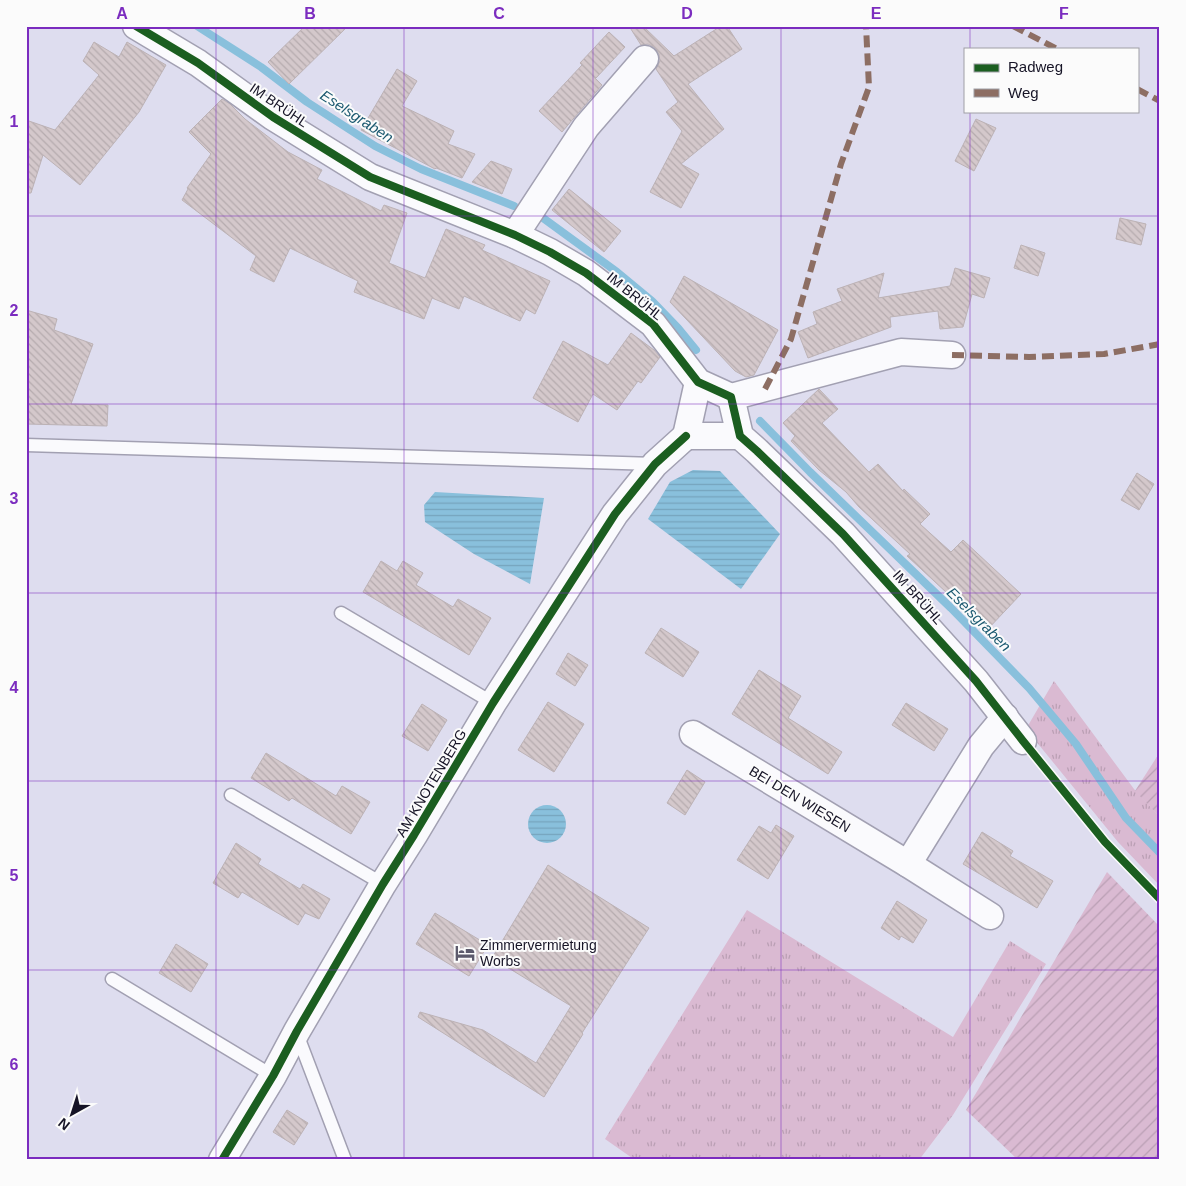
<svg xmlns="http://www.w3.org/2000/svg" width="1186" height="1186" font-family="Arial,sans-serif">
<defs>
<pattern id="grass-tufts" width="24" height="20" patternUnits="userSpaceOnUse" patternTransform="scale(1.25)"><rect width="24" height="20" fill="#dabad2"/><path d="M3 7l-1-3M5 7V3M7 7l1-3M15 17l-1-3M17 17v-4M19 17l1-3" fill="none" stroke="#ba9fb4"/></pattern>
<pattern id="garden-furrows" width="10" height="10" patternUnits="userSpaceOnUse" patternTransform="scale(1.25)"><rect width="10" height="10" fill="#dabad2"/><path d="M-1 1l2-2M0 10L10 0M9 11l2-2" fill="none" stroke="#ba9fb4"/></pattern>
<pattern id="water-rules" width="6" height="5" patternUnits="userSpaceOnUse" patternTransform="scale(1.25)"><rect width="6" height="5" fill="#89c0dc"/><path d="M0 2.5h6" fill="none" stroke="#76a4bd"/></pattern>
<pattern id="building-back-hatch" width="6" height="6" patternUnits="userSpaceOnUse" patternTransform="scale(1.25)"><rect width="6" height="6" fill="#d4c8cb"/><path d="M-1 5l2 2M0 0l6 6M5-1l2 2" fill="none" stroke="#b5abae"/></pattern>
</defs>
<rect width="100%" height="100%" fill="#deddef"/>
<g fill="url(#grass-tufts)">
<path d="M1054,681l80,108 26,28v69l-42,-44 -92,-113z"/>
<path d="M747,910l206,127 57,-96 36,23 -93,151 -34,45h-284l-30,-21z"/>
</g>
<g fill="url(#garden-furrows)">
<path d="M1160,752v65l-25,-26z"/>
<path d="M1107,872l53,55v233h-142l-52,-50z"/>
</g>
<g fill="url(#water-rules)">
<path d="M693,470l27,1 60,63 -39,55 -93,-70 22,-37z"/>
<path d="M435,492l109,6 -14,86 -56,-30 -49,-32 -1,-17z"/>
<circle cx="547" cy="824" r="19"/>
</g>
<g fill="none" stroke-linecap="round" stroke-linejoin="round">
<g stroke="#89c0dc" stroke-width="8">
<path d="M197,26l64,41 46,35 68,44 46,23 93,37"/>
<path d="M543,218l74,54 35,29 26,27 18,22"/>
<path d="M760,421l50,51 141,136 78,80 47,56 50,74 34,35"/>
</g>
</g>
<g fill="url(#building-back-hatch)" stroke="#bcb2b5">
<path d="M305,26h43l-59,58 -21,-22z"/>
<path d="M629,26h14l31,30 47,-30h6l15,23 -54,35 36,45 -43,35 18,10 -18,34 -31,-16 32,-61 -16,-19 12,-10 -22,-33 4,-8 -1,-7 -5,-7 -6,-3 -7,1z"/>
<path d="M609,32l16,15 -29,31 -16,-15z"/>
<path d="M94,42l25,15 8,-15 39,23 -27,47 -59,73 -37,-30 -12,38h-5v-73l29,10 44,-55 -16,-14z"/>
<path d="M582,65l20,20 -40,47 -23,-21z"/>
<path d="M397,69l20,12 -15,25 52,25 -6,13 27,10 -13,24 -26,-10 -1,1 -74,-39z"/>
<path d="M222,99l8,5 15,15 43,33 34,18 -5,9 64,32 3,-6 23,8 -18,50 36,15 21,-49 39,16 -3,5 68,31 -15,33 -9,-5 -6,12 -56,-25 -5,13 -27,-11 -8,21 -70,-27 4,-11 -68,-33 -16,34 -24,-12 6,-14 -74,-56 6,-11 -1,-1 24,-34 -22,-22z"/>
<path d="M976,119l20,9 -22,43 -19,-10z"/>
<path d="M491,161l21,8 -10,25 -30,-12z"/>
<path d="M569,189l52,42 -17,21 -52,-42z"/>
<path d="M1120,218l26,6 -5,21 -25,-6z"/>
<path d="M1021,245l24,8 -7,23 -24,-8z"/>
<path d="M955,268l35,10 -6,20 -12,-4 -9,33 -23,2 -2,-18 -48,6 1,10 -83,31 -10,-26 19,-8 -4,-12 29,-11 -5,-12 47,-16 -6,25 72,-12z"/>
<path d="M684,276l94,54 -24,45 -8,2 -11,-6 -65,-69z"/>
<path d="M26,310l31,9 -3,11 39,14 -22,60 37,1 -1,21 -81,-2z"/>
<path d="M631,333l23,17 6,7 -19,26 -3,-2 -21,29 -24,-16 -15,28 -45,-24 30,-57 45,24z"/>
<path d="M819,389l19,20 -16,14 47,49 9,-8 25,27 1,-2 26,25 -10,10 31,28 12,-12 58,54 -34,36 -80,-74 3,-2 -51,-47 -13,-15 -27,-22 -28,-29 4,-5 -12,-13z"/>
<path d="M1137,473l17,11 -15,26 -18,-10z"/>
<path d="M381,561l16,10 6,-10 20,12 -7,12 37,22 5,-8 33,19 -22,37 -106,-63z"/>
<path d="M661,628l38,24 -16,25 -38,-24z"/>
<path d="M568,653l20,12 -13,21 -19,-12z"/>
<path d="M759,670l42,26 -13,22 54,34 -14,22 -96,-60z"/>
<path d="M548,702l36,22 -30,48 -36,-22z"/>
<path d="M906,703l42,26 -14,22 -42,-26z"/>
<path d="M422,704l25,16 -19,31 -26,-15z"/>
<path d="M266,753l70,43 6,-10 28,16 -19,32 -59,-36 -3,3 -38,-23z"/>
<path d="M687,770l18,12 -20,33 -18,-12z"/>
<path d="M776,825l18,11 -26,43 -31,-19 22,-34 12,7z"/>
<path d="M982,832l31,19 -3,5 43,25 -16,27 -74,-44z"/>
<path d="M236,843l25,16 -3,5 42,25 3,-5 27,15 -11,20 -14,-6 -7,12 -56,-33 -4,6 -25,-15z"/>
<path d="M548,865l101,63 -67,105 1,1 -39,63 -126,-80 2,-5 63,18 53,33 35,-57 -79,-48z"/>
<path d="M897,901l30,19 -14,23 -12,-7 -2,4 -18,-12z"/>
<path d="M435,913l53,32 -19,31 -53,-32z"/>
<path d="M176,944l32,20 -17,28 -32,-19z"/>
<path d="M287,1110l21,13 -14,22 -21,-13z"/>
</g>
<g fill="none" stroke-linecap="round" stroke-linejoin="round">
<defs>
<g id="lane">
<path d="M26,445l629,19"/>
<path d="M341,613l152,90"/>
<path d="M231,795l152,89"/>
<path d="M112,979l161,97"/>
<path d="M297,1034l48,126"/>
</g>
<g id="street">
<path d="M136,26l62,37 75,54 97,60 145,58 35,17 36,21 67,51 45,58 33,15 170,-45 51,3"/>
<path d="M515,235l71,-108 59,-68"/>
<path d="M731,397l9,39 17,15 86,83 133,147 47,60"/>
<path d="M686,436l12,-54"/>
<path d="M686,436h54"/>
<path d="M693,734l215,130 82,52"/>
<path d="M908,864l73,-118 24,-29"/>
<path d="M222,1160l51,-84 24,-45 86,-147 31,-49 79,-132 122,-189 40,-50 31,-28"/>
</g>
</defs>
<use href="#lane" stroke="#a2a0b2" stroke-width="15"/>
<use href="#street" stroke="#a2a0b2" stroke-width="29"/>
<use href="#lane" stroke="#fafafd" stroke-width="12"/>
<use href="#street" stroke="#fafafd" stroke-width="26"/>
<g stroke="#8d6e63" stroke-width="6" stroke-dasharray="12 6" stroke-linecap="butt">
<path d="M1013,26l44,23"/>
<path d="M1137,89l23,12"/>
<path d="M952,355l77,2 75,-3 56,-10"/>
<path d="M765,389l26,-50 50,-175 28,-77 -3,-61"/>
</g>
<defs>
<g id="cycleway">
<path d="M136,26l62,37 75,54 97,60 145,58 35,17 36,21 67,51 45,58 33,15 9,39 17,15 86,83 84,93 49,54 47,60 82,101 55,57"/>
<path d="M222,1160l51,-84 24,-45 86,-147 31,-49 79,-132 122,-189 40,-50 31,-28"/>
</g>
</defs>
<use href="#cycleway" stroke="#fbfbfb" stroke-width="11"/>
<use href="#cycleway" stroke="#1b5e20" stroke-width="8"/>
</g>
<path fill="none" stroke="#7b2cbf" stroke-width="1" stroke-opacity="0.55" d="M216,26v1134M404,26v1134M593,26v1134M781,26v1134M970,26v23M970,111v1049M26,216h1134M26,404h1134M26,593h1134M26,781h1134M26,970h1134"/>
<defs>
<symbol id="hotel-bare" viewBox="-9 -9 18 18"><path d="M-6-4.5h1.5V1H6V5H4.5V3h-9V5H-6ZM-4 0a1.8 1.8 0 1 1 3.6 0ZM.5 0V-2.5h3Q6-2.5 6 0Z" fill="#5c5a6c" stroke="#fbfbfb" stroke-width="2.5" paint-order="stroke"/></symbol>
</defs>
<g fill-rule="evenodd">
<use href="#hotel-bare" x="451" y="939" width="28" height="28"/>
</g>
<g text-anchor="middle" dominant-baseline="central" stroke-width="4" stroke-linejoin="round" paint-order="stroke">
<g font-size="14" fill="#161426" stroke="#fbfbfb">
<text transform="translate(279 105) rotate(34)">IM BRÜHL</text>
<text transform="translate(635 296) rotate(39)">IM BRÜHL</text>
<text transform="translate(918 597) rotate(48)">IM BRÜHL</text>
<text transform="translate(431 783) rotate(-59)">AM KNOTENBERG</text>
<text transform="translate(800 799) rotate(31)">BEI DEN WIESEN</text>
</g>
<g font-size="14" fill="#161426" stroke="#fbfbfb" text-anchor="start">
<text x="480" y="945">Zimmervermietung<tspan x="480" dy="16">Worbs</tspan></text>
</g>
<g font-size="15" font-style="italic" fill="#1b5970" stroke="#fbfbfb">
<text transform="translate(357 116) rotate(33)">Eselsgraben</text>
<text transform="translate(979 619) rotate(45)">Eselsgraben</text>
</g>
</g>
<rect width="1186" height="1186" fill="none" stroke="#fbfbfb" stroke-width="55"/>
<rect x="964" y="48" width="175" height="65" fill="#fbfbfb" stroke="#9f9fa6"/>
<rect x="974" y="64" width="25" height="8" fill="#1b5e20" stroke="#9f9fa6"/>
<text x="1008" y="72" font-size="15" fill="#161426">Radweg</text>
<rect x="974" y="89" width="25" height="8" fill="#8d6e63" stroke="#9f9fa6"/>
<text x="1008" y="98" font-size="15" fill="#161426">Weg</text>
<g transform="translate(72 1114) rotate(219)" stroke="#fbfbfb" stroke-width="4" paint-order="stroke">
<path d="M0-4L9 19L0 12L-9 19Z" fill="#161426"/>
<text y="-8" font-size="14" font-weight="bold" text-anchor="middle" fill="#161426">N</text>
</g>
<rect x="28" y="28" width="1130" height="1130" fill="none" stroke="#7b2cbf" stroke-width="2"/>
<g font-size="16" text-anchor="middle" font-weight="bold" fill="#7b2cbf">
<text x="122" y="19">A</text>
<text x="310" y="19">B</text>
<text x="499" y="19">C</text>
<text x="687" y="19">D</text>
<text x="876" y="19">E</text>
<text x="1064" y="19">F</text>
<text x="14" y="127">1</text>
<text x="14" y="316">2</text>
<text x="14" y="504">3</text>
<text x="14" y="693">4</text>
<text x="14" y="881">5</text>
<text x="14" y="1070">6</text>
</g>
</svg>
